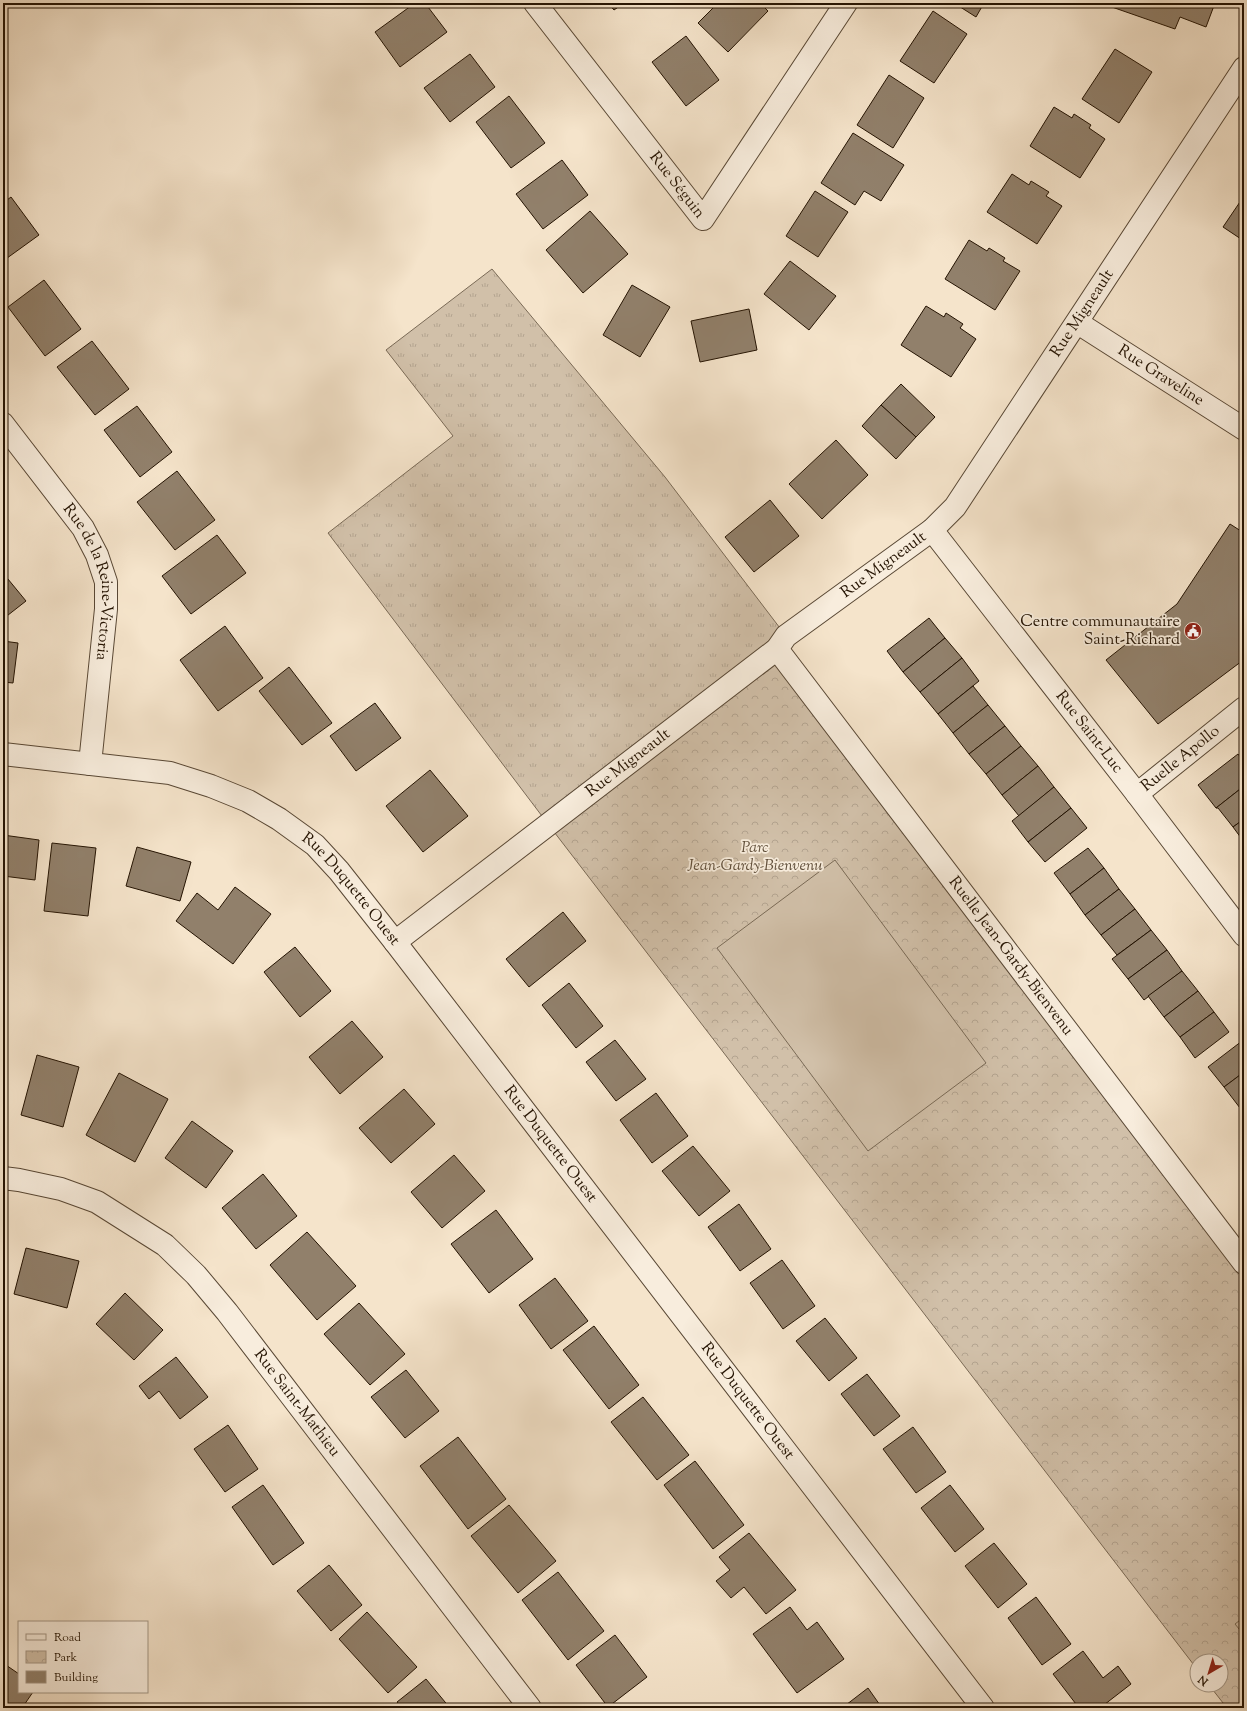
<svg xmlns="http://www.w3.org/2000/svg" width="1247" height="1711" font-family="'Sorts Mill Goudy',serif">
<defs>
<pattern id="grass-tufts" width="24" height="20" patternUnits="userSpaceOnUse"><rect width="24" height="20" fill="#d1c0a9"/><path d="M3 7l-1-3M5 7V3M7 7l1-3M15 17l-1-3M17 17v-4M19 17l1-3" fill="none" stroke="#b3a490"/></pattern>
<pattern id="park-crowns" width="20" height="18" patternUnits="userSpaceOnUse"><rect width="20" height="18" fill="#d1c0a9"/><path d="M2 6a3 3 0 1 1 6 0M12 15a3 3 0 1 1 6 0" fill="none" stroke="#b3a490"/></pattern>
</defs>
<rect width="100%" height="100%" fill="#f5e4cb"/>
<filter id="stains"><feTurbulence type="fractalNoise" baseFrequency=".005" numOctaves="4"/><feColorMatrix values="0 0 0 0 .2 0 0 0 0 .09 0 0 0 0 .02 0 0 0 .5 -.17"/></filter>
<radialGradient id="worn" r=".72"><stop offset=".6" stop-color="#630" stop-opacity="0"/><stop offset="1" stop-color="#630" stop-opacity=".3"/></radialGradient>
<path fill="url(#grass-tufts)" stroke="#7a6a56" d="M492,269l173,208 121,159 -238,188 -220,-291 125,-97 -67,-86z"/>
<path fill="url(#park-crowns)" stroke="#7a6a56" d="M777,649l467,614v445h-17l-18,-23h12v-24h-24v8l-649,-845z"/>
<g fill="#d1c0a9" stroke="#7a6a56">
<path d="M835,860l151,203 -118,88 -151,-203z"/>
<path d="M1244,1617v18l-9,-11z"/>
</g>
<g fill="#91806b" stroke="#241302">
<path d="M415,3h10l22,29 -47,35 -25,-35z"/>
<path d="M608,3h16l-10,7z"/>
<path d="M718,3h42l8,8 -40,41 -30,-29z"/>
<path d="M954,3h30l-8,14z"/>
<path d="M1110,3h105l-9,24 -26,-10 -5,12 -66,-23z"/>
<path d="M933,11l34,23 -33,49 -34,-22z"/>
<path d="M686,36l33,44 -33,26 -34,-44z"/>
<path d="M1115,49l37,23 -33,51 -37,-24z"/>
<path d="M470,54l25,33 -45,35 -26,-34z"/>
<path d="M889,75l35,23 -31,50 -36,-23z"/>
<path d="M509,96l36,47 -34,25 -35,-46z"/>
<path d="M1054,107l18,11 2,-4 17,11 -2,3 16,11 -25,39 -50,-32z"/>
<path d="M853,133l51,32 -23,36 -17,-10 -9,14 -34,-22z"/>
<path d="M562,160l26,35 -45,34 -27,-35z"/>
<path d="M1012,174l17,11 2,-4 18,11 -3,4 16,10 -25,38 -50,-32z"/>
<path d="M815,191l33,21 -30,45 -32,-21z"/>
<path d="M1244,196v45l-21,-14z"/>
<path d="M11,197l28,38 -36,26v-58z"/>
<path d="M590,211l38,43 -45,39 -37,-43z"/>
<path d="M969,240l18,11 2,-3 16,10 -2,3 17,10 -25,39 -50,-31z"/>
<path d="M790,261l46,35 -27,34 -45,-36z"/>
<path d="M44,280l37,49 -36,27 -37,-49z"/>
<path d="M632,285l38,22 -30,50 -37,-22z"/>
<path d="M926,306l18,11 2,-4 17,11 -3,4 16,11 -25,38 -50,-32z"/>
<path d="M749,309l8,41 -57,12 -9,-41z"/>
<path d="M92,341l37,48 -34,26 -38,-48z"/>
<path d="M901,384l34,33 -19,20 -35,-32z"/>
<path d="M881,405l35,32 -20,22 -34,-33z"/>
<path d="M137,406l35,46 -32,25 -36,-47z"/>
<path d="M836,440l32,35 -46,44 -33,-35z"/>
<path d="M177,471l38,49 -40,30 -38,-48z"/>
<path d="M770,500l29,36 -45,36 -29,-35z"/>
<path d="M1230,524l14,9v124l-2,4 -84,63 -52,-64 71,-56z"/>
<path d="M217,535l29,38 -55,41 -29,-38z"/>
<path d="M3,556l4,5 -4,3z"/>
<path d="M3,573l23,28 -23,18z"/>
<path d="M929,618l16,20 -42,34 -16,-21z"/>
<path d="M225,626l38,52 -45,33 -38,-51z"/>
<path d="M945,638l17,20 -42,34 -17,-20z"/>
<path d="M3,641l15,2 -5,40 -10,-1z"/>
<path d="M962,658l17,23 -41,33 -18,-22z"/>
<path d="M289,667l43,56 -30,22 -43,-54z"/>
<path d="M973,686l15,19 -35,28 -15,-19z"/>
<path d="M375,703l26,35 -45,33 -26,-35z"/>
<path d="M988,705l17,21 -36,28 -16,-21z"/>
<path d="M1005,726l16,20 -35,28 -17,-20z"/>
<path d="M1021,746l17,20 -36,29 -16,-21z"/>
<path d="M1238,754l6,8v24l-28,22 -18,-23z"/>
<path d="M1038,766l16,21 -35,29 -17,-21z"/>
<path d="M430,770l38,46 -45,36 -37,-46z"/>
<path d="M1244,786v33l-11,8 -15,-19h-2z"/>
<path d="M1054,787l17,21 -43,34 -16,-21z"/>
<path d="M1071,808l16,20 -42,34 -17,-20z"/>
<path d="M1244,819v23l-11,-15z"/>
<path d="M3,835l36,5 -4,40 -32,-4z"/>
<path d="M52,843l44,5 -8,68 -44,-5z"/>
<path d="M137,847l54,15 -11,39 -54,-15z"/>
<path d="M1088,848l16,20 -34,26 -16,-21z"/>
<path d="M1104,868l15,21 -34,26 -15,-21z"/>
<path d="M235,887l36,27 -38,50 -57,-43 21,-28 21,17z"/>
<path d="M1119,889l16,20 -34,26 -16,-20z"/>
<path d="M1135,909l16,21 -34,25 -16,-20z"/>
<path d="M563,912l23,29 -57,46 -23,-28z"/>
<path d="M1151,930l16,20 -39,29 -16,-20z"/>
<path d="M295,947l36,44 -31,26 -36,-45z"/>
<path d="M1167,950l15,21 -38,29 -16,-21z"/>
<path d="M1182,971l16,20 -34,26 -16,-21z"/>
<path d="M569,983l34,43 -27,22 -34,-43z"/>
<path d="M1198,991l16,21 -34,25 -16,-20z"/>
<path d="M1214,1012l15,20 -34,26 -15,-21z"/>
<path d="M352,1021l31,36 -43,37 -31,-37z"/>
<path d="M615,1040l31,39 -30,22 -30,-39z"/>
<path d="M1242,1041l2,3v28l-20,15 -16,-20z"/>
<path d="M37,1055l42,12 -16,60 -42,-12z"/>
<path d="M1244,1072v32l-4,4 -16,-21z"/>
<path d="M119,1073l49,26 -33,63 -49,-27z"/>
<path d="M404,1089l31,35 -44,39 -32,-35z"/>
<path d="M656,1093l32,43 -36,27 -32,-43z"/>
<path d="M1244,1104v9l-4,-5z"/>
<path d="M192,1121l41,30 -27,37 -41,-30z"/>
<path d="M693,1146l37,45 -31,25 -37,-45z"/>
<path d="M454,1155l31,36 -43,37 -31,-36z"/>
<path d="M263,1174l34,42 -41,33 -34,-41z"/>
<path d="M739,1204l32,45 -31,22 -32,-44z"/>
<path d="M496,1210l37,49 -44,34 -38,-49z"/>
<path d="M307,1232l49,54 -39,34 -47,-55z"/>
<path d="M26,1248l53,13 -12,47 -53,-14z"/>
<path d="M782,1260l33,46 -32,23 -33,-46z"/>
<path d="M555,1278l33,43 -37,28 -32,-44z"/>
<path d="M125,1293l38,37 -29,30 -38,-36z"/>
<path d="M359,1303l46,51 -35,31 -46,-51z"/>
<path d="M825,1318l32,40 -28,23 -33,-40z"/>
<path d="M594,1326l45,59 -30,24 -46,-59z"/>
<path d="M176,1357l32,40 -28,22 -21,-28 -10,8 -10,-13z"/>
<path d="M406,1370l33,41 -34,27 -34,-41z"/>
<path d="M867,1374l33,42 -26,20 -33,-42z"/>
<path d="M643,1397l46,58 -32,25 -46,-58z"/>
<path d="M228,1425l30,44 -33,23 -31,-43z"/>
<path d="M913,1427l33,45 -30,21 -33,-44z"/>
<path d="M458,1437l48,62 -38,30 -48,-63z"/>
<path d="M695,1461l49,64 -31,24 -49,-64z"/>
<path d="M263,1485l41,58 -31,22 -41,-58z"/>
<path d="M950,1485l34,44 -29,23 -34,-44z"/>
<path d="M509,1505l47,56 -38,32 -47,-57z"/>
<path d="M749,1533l47,57 -30,24 -22,-27 -13,11 -15,-17 14,-11 -11,-13z"/>
<path d="M994,1543l33,41 -29,24 -33,-42z"/>
<path d="M329,1565l33,40 -31,26 -34,-40z"/>
<path d="M558,1572l46,59 -36,29 -46,-60z"/>
<path d="M1036,1597l35,47 -29,21 -34,-47z"/>
<path d="M790,1607l17,23 10,-8 27,37 -47,34 -44,-59z"/>
<path d="M367,1612l50,55 -29,26 -49,-54z"/>
<path d="M615,1635l32,42 -39,30 -32,-42z"/>
<path d="M1083,1651l20,27 15,-12 13,18 -31,24h-21l-26,-34z"/>
<path d="M3,1663l16,11v18h14l-11,16h-19z"/>
<path d="M426,1679l24,29h-48l-5,-6z"/>
<path d="M868,1688l14,20h-40z"/>
<path d="M66,1704l7,4h-10z"/>
</g>
<g fill="none" stroke-linecap="round" stroke-linejoin="round">
<defs>
<g id="minor">
<path id="s1" d="M535,3l168,216 143,-216"/>
<path id="s2" d="M1078,323l166,106"/>
<path id="s3" d="M3,424l80,104 14,27 9,27v27l-16,155"/>
<path id="s4" d="M932,530l205,264 107,141"/>
<path id="s5" d="M777,649l467,614"/>
<path id="s6" d="M3,754l167,19 41,13 37,15 31,18 36,26 24,26 56,71 588,766"/>
<path id="s7" d="M1137,794l107,-86"/>
<path id="s8" d="M395,942l382,-293 9,-13 146,-106 23,-23 289,-439"/>
<path id="s9" d="M3,1178l16,2 42,9 36,13 68,43 31,30 31,37 303,396"/>
</g>
</defs>
<use href="#minor" stroke="#584734" stroke-width="24"/>
<use href="#minor" stroke="#f8eddd" stroke-width="22"/>
</g>
<defs>
<symbol id="civic-disc" viewBox="-11 -11 22 22"><circle r="9.5" fill="#8f2418" stroke="#f8eddd"/><path d="M-.6-6.5H3V-4.5H.6V-3L4-1V1h2V6H-6V1h2V-1L-.6-3ZM-1.2 2.5V6h2.4V2.5Z" fill="#fff"/></symbol>
</defs>
<g fill-rule="evenodd">
<use href="#civic-disc" x="1183" y="621" width="20" height="20"/>
</g>
<g text-anchor="middle" dominant-baseline="central" stroke-width="3.5" stroke-linejoin="round" paint-order="stroke">
<g font-size="16" fill="#241302" stroke="#f8eddd">
<text stroke="none"><textPath href="#s1" startOffset="231">Rue Séguin</textPath></text>
<text stroke="none"><textPath href="#s8" startOffset="942">Rue Migneault</textPath></text>
<text stroke="none"><textPath href="#s2" startOffset="98">Rue Graveline</textPath></text>
<text stroke="none"><textPath href="#s8" startOffset="618">Rue Migneault</textPath></text>
<text stroke="none"><textPath href="#s3" startOffset="186">Rue de la Reine-Victoria</textPath></text>
<text stroke="none"><textPath href="#s4" startOffset="256">Rue Saint-Luc</textPath></text>
<text stroke="none"><textPath href="#s7" startOffset="56">Ruelle Apollo</textPath></text>
<text stroke="none"><textPath href="#s8" startOffset="294">Rue Migneault</textPath></text>
<text stroke="none"><textPath href="#s6" startOffset="388">Rue Duquette Ouest</textPath></text>
<text stroke="none"><textPath href="#s5" startOffset="386">Ruelle Jean-Gardy-Bienvenu</textPath></text>
<text stroke="none"><textPath href="#s6" startOffset="712">Rue Duquette Ouest</textPath></text>
<text stroke="none"><textPath href="#s6" startOffset="1036">Rue Duquette Ouest</textPath></text>
<text stroke="none"><textPath href="#s9" startOffset="384">Rue Saint-Mathieu</textPath></text>
</g>
<g font-size="16" fill="#241302" stroke="#f8eddd" text-anchor="end">
<text x="1180" y="622">Centre communautaire<tspan x="1180" dy="18">Saint-Richard</tspan></text>
</g>
<g font-size="16" font-style="italic" fill="#61503c" stroke="#f8eddd">
<text x="755" y="848">Parc<tspan x="755" dy="18">Jean-Gardy-Bienvenu</tspan></text>
</g>
</g>
<rect width="1247" height="1711" fill="none" stroke="#f5e4cb" stroke-width="16"/>
<rect x="4" y="4" width="1239" height="1703" fill="none" stroke="#241302" stroke-width="2"/>
<rect x="8" y="8" width="1231" height="1695" fill="none" stroke="#241302"/>
<rect x="18" y="1621" width="130" height="72" fill="#f8eddd" stroke="#a39685"/>
<rect x="26" y="1634" width="20" height="6" fill="#f8eddd" stroke="#a39685"/>
<text x="54" y="1641" font-size="12" fill="#241302">Road</text>
<rect x="26" y="1651" width="20" height="12" fill="url(#park-crowns)" stroke="#a39685"/>
<text x="54" y="1661" font-size="12" fill="#241302">Park</text>
<rect x="26" y="1671" width="20" height="12" fill="#91806b" stroke="#a39685"/>
<text x="54" y="1681" font-size="12" fill="#241302">Building</text>
<g transform="translate(1209 1673) rotate(218)"><circle r="19" fill="#f8eddd" stroke="#a39685"/>
<path d="M0-3L7 15L0 10L-7 15Z" fill="#8f2418"/>
<text y="-6" font-size="11" font-weight="bold" text-anchor="middle" fill="#241302">N</text>
</g>
<rect width="100%" height="100%" filter="url(#stains)"/>
<rect width="100%" height="100%" fill="url(#worn)"/>
</svg>
